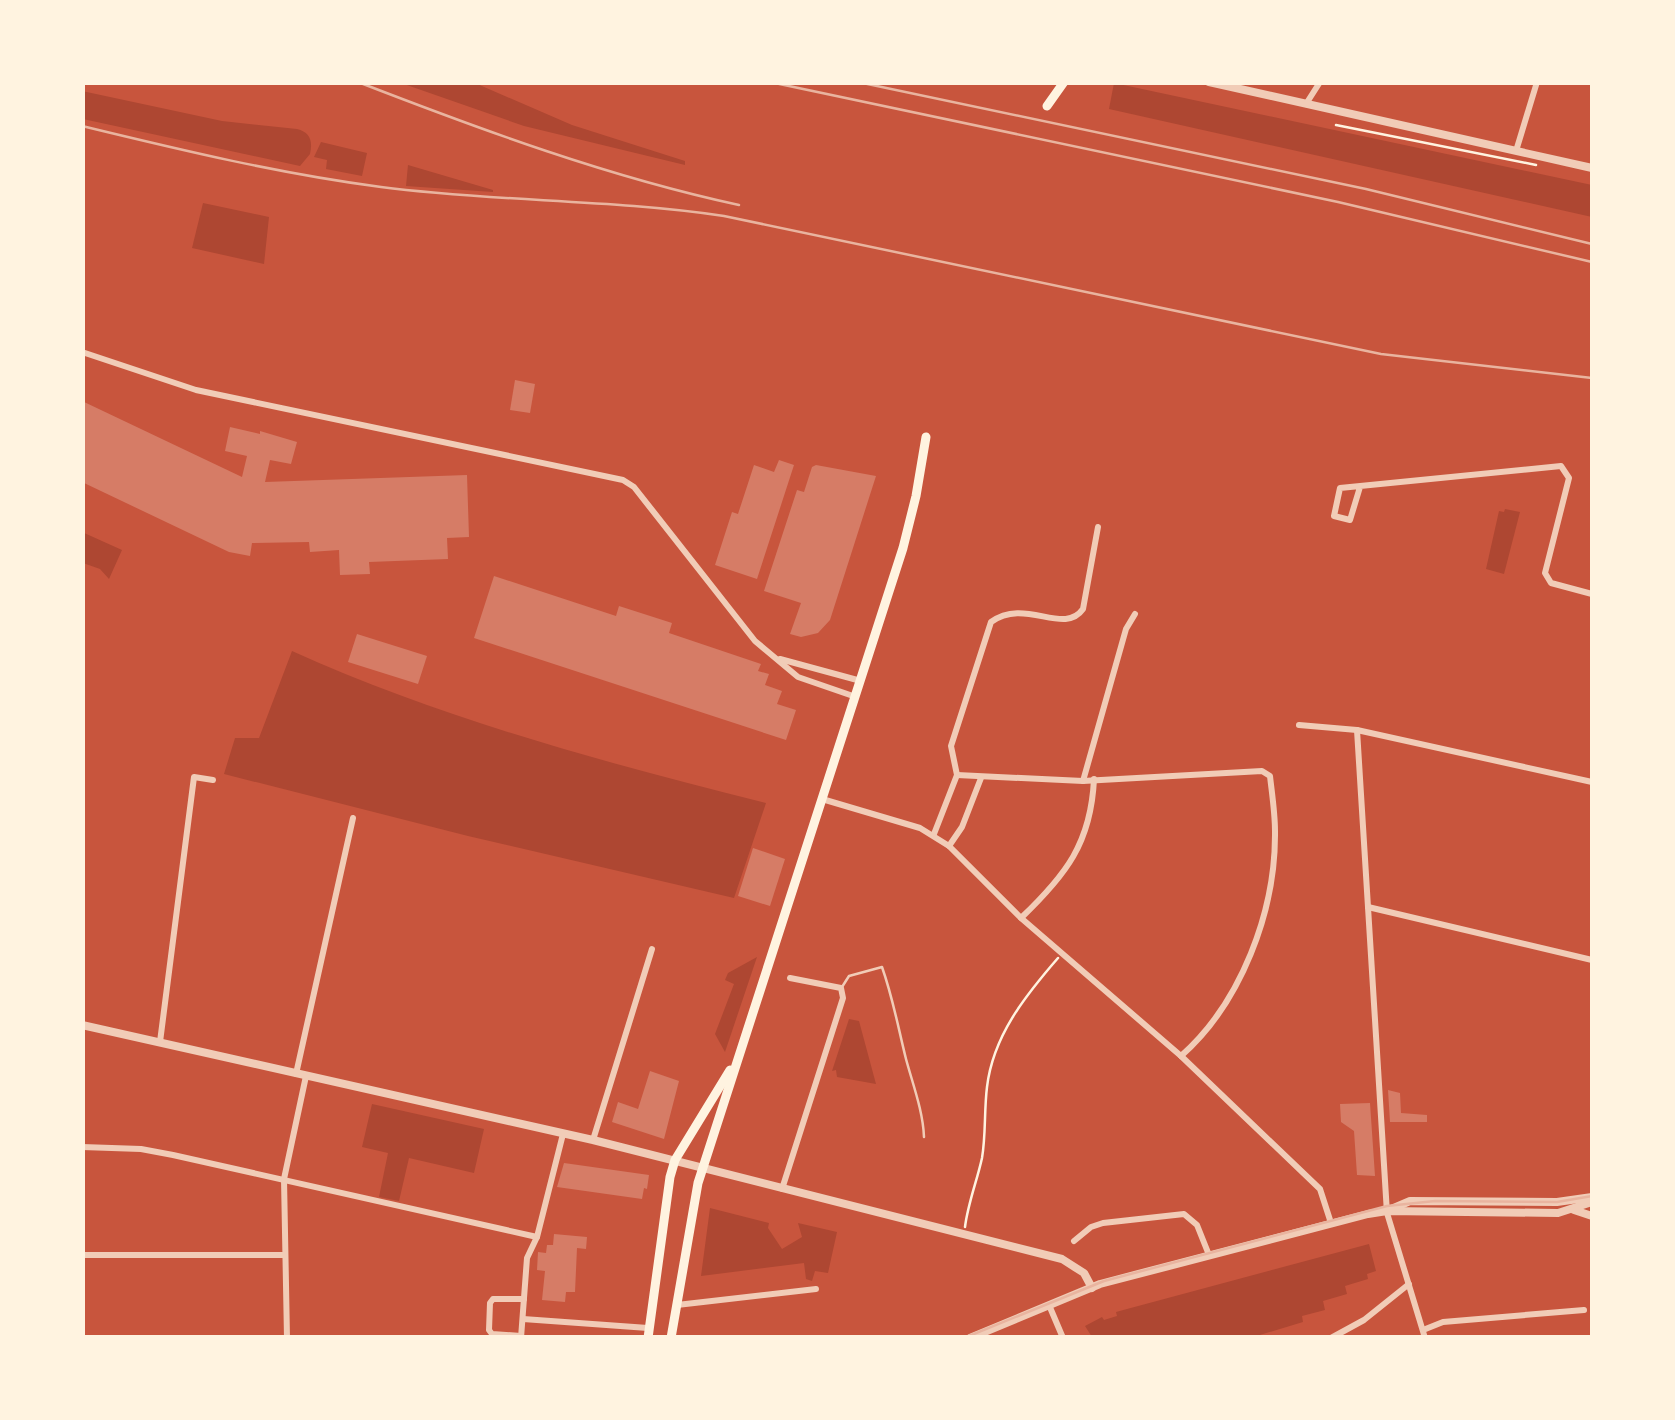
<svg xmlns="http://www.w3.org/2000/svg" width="1675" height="1420" font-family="'Archivo Narrow',sans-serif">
<rect width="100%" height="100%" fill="#c8553d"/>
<g fill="#ae4732">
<path d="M401,83h74l97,42 113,36v4l-161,-39z"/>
<path d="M1114,83l478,102v32l-483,-108z"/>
<path d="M82,91l140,30 75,8c13,3 16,12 13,25l-10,12 -217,-47z"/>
<path d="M321,142l46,11 -5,23 -36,-7 1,-9 -13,-3z"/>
<path d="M408,165l85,25v2l-87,-6z"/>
<path d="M203,203l66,14 -5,47 -72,-16z"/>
<path d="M1505,509l15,3 -16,62 -18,-5 13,-58 5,1z"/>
<path d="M82,532l40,18 -13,29 -9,-10 -17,-6z"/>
<path d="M292,651c151,68 314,112 474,152l-32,95 -266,-62 -244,-62 11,-36h24z"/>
<path d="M757,957l-32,95 -10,-18 19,-50 -9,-4 3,-7z"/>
<path d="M849,1019l10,2 17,63 -39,-7 -1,-7 -4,1z"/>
<path d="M372,1104l112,25 -10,44 -65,-15 -10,43 -20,-4 9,-44 -26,-6z"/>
<path d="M710,1208l59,15 -1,5 14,21 20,-12 -4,-14 39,9 -9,41 -13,-2 -3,10 -6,-2 -2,-16 -103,13z"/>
<path d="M1369,1244l7,27 -9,3 1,5 -23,7 2,8 -24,7 2,9 -23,6 1,6 -53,16 -158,-1 -7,-11 17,-9 2,3 13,-4 -1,-4 11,-3z"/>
</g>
<g fill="#d67c66">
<path d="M515,380l20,4 -5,29 -20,-3z"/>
<path d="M82,401l160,76 5,-21 -22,-5 5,-24 30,7v-3l37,11 -6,22 -21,-4 -5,22 202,-7 2,62 -22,1 1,21 -79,3 1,12 -30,1 -1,-25 -29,2 -1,-10 -57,1 -2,13 -21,-4 -147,-70z"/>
<path d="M779,460l15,5 -37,114 -42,-14 17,-53 6,2 16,-49 20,7z"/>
<path d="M816,465l60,11 -46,144 -12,13 -17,4 -11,-3 11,-31 -37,-12 33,-101 7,2 8,-25z"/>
<path d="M494,576l122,40 3,-10 53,17 -3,10 92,31 -3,7 11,3 -4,11 17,6 -5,13 19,6 -10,30 -312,-102z"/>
<path d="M357,634l70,22 -9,28 -70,-22z"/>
<path d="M753,848l32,11 -15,47 -32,-10z"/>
<path d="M650,1071l29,10 -15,58 -52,-17 6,-20 20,7z"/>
<path d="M1388,1090l12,3 1,20 26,2v7h-37z"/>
<path d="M1370,1103l5,73 -18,-1 -3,-44 -13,-9 -1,-18z"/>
<path d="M564,1163l85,12 -2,14 -3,-1 -2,11 -85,-12z"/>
<path d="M554,1234l33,3 -1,12 -9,-1 -2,44h-9l-1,10 -23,-2 3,-29 -8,-1 1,-18 8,1 1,-8h6z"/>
</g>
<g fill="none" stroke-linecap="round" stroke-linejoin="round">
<g stroke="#fff3e0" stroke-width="2.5">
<path d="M1336,125l200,40"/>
<path d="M965,1227c3,-24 12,-46 17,-69 4,-23 2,-47 5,-71 6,-51 38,-91 71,-129"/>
</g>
<path stroke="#f1ccb7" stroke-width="2.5" d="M842,987l7,-11 33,-9c11,31 16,60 24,92 7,26 17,52 18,78"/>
<g stroke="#f1ccb7" stroke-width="6">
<path d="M1306,104l14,-22"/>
<path d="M1516,151l21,-69"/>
<path d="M82,352l114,38 427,90 11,7 121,154 43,36 58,20"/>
<path d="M1360,487l-10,33 -16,-4 6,-28 221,-22 8,12 -24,95 6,10 41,11"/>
<path d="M780,659l81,22"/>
<path d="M1299,725l58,5 235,52"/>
<path d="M1357,730l30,483 38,125"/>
<path d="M957,775l126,6 179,-10 8,5c2,18 5,37 5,55 1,80 -34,172 -94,225"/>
<path d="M1083,781l43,-152 9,-15"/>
<path d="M822,799l98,29 29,18 72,72 160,138 139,133 11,34"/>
<path d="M934,834l23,-59 -6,-29 40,-124c34,-25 73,14 92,-13l15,-82"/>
<path d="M949,846l13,-19 19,-49"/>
<path d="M1368,907l224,53"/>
<path d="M1021,918c45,-43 70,-75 73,-139"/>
<path d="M160,1042l34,-265 19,3"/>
<path d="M296,1074l57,-256"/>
<path d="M593,1140l59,-191"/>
<path d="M82,1147l59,2 32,6 364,82"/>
<path d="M782,1189l61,-191 -2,-10 -51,-10"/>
<path d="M1074,1241l17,-14 12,-4 81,-9 13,11 12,30"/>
<path d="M82,1255h203"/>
<path d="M677,1305l139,-16"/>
<path d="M1049,1305l14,33"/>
<path d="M523,1319l125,9"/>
<path d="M1423,1330l20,-8 141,-12"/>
<path d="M521,1336l-29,-2 -3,-4 1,-27 3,-4h31"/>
<path d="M287,1338l-3,-159 22,-103"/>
<path d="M521,1338l6,-80 10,-21 26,-103"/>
<path d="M1331,1338l33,-18 45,-36"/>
</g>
<g stroke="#f1ccb7" stroke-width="8">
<path d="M1209,82l383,86"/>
<path d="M82,1025l511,115 469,119 22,14 8,15"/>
<path d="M1389,1210l21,-9 147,1 35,-5"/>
<path d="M1574,1210l18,6"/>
<path d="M970,1338l130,-54 268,-70 19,-3 171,2 34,-11"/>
</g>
<g stroke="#fff3e0" stroke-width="9">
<path d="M1047,106l17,-24"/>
<path d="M648,1338l22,-161 5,-17 55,-90"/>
<path d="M671,1338l27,-155 205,-635 13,-52 10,-59"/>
</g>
<path stroke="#e9b49f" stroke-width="2.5" d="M964,1338l140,-57 283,-75 48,-5 122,1 35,-6"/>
<g stroke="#e9b49f" stroke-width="2.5">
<path d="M358,82c124,48 251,95 381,123"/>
<path d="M770,82l568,120 254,60"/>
<path d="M858,82l508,107 226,55"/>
<path d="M82,126c99,24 199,48 299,61 114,15 229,12 343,29l657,138 211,24"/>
</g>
</g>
<rect width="1675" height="1420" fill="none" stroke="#fff3e0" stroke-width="170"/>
</svg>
